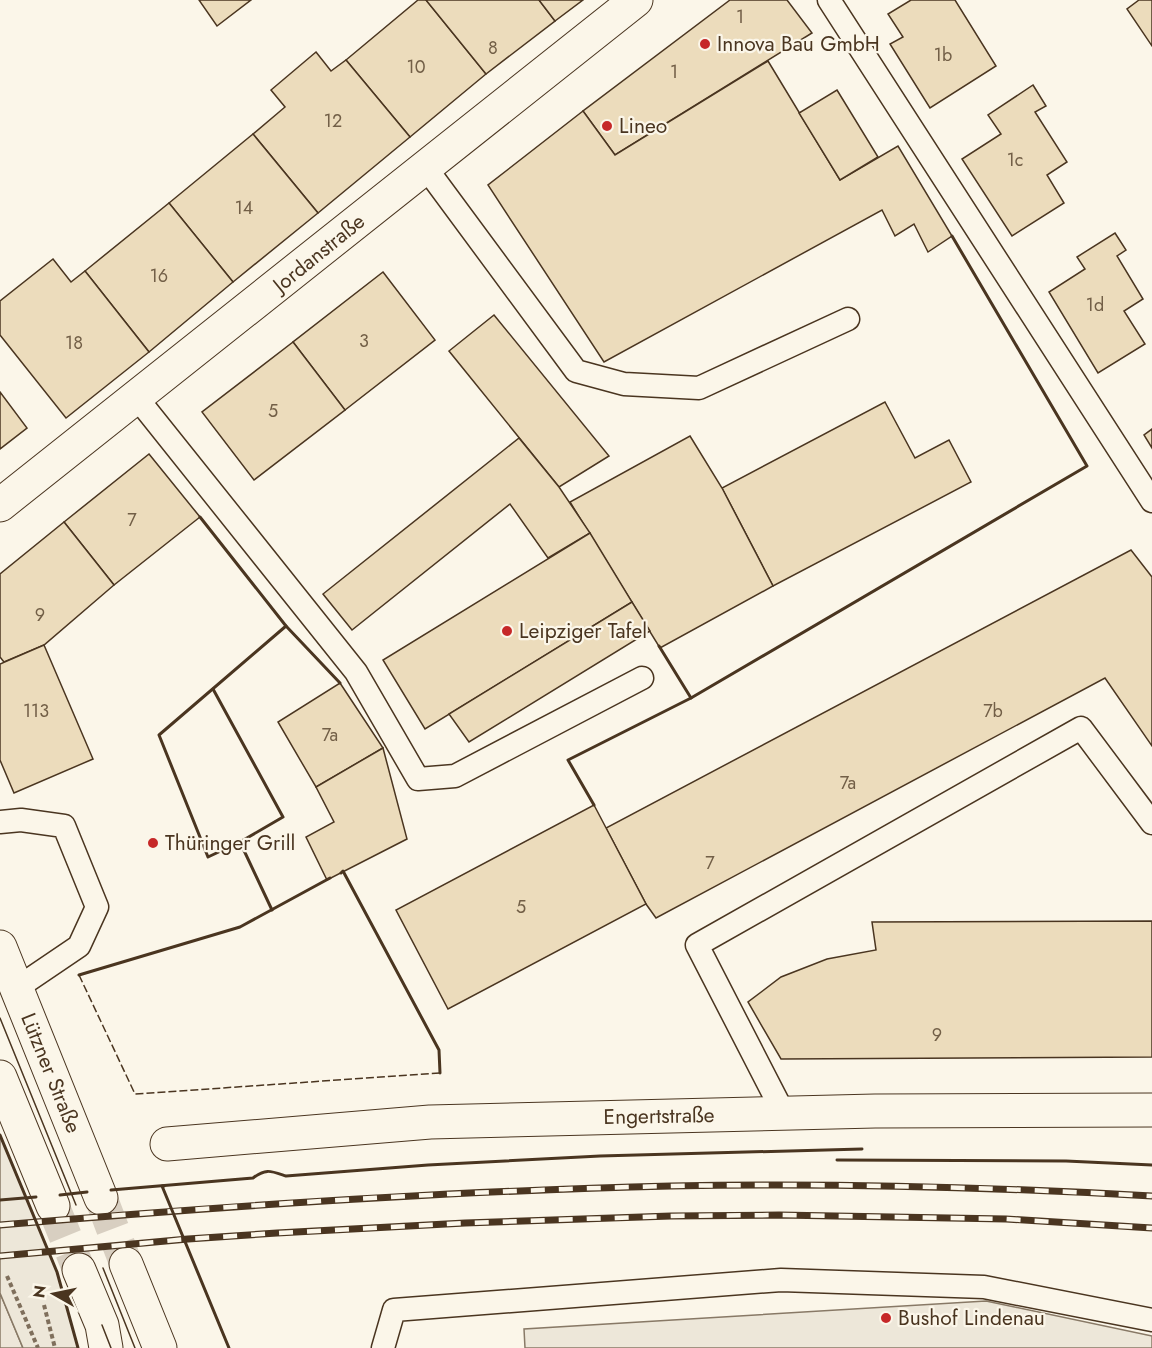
<svg xmlns="http://www.w3.org/2000/svg" width="1152" height="1348" font-family="Jost,sans-serif">
<rect width="100%" height="100%" fill="#fbf6e9"/>
<path fill="#ede6d9" stroke="#887966" stroke-width="1.5" d="M0,1293l23,55h-23z"/>
<g fill="#ede7d9" stroke="#887966" stroke-width="1.5">
<path d="M0,1135l57,137 21,76h-55l-23,-55z"/>
<path d="M986,1301l166,35v12h-627l-1,-19z"/>
</g>
<g fill="#ecdcbc" stroke="#4a3520" stroke-width="1.5">
<path d="M199,0h52l-34,26z"/>
<path d="M418,0h8l60,74 -76,63 -64,-77z"/>
<path d="M426,0h113l16,21 -69,53z"/>
<path d="M539,0h44l-28,21z"/>
<path d="M730,0h57l25,33 -197,122 -32,-44z"/>
<path d="M911,0h44l41,66 -66,42 -40,-64 13,-7 -15,-23z"/>
<path d="M1139,0h13v46l-25,-37z"/>
<path d="M316,52l15,19 15,-11 64,77 -92,76 -65,-79 32,-27 -14,-17z"/>
<path d="M768,61l72,119 58,-34 54,90 -24,16 -14,-28 -19,12 -13,-26 -278,152 -116,-177 95,-74 32,44z"/>
<path d="M1033,85l13,21 -11,6 32,50 -20,13 17,28 -52,33 -50,-77 39,-25 -13,-19z"/>
<path d="M837,90l41,67 -38,23 -41,-67z"/>
<path d="M253,134l65,79 -85,69 -64,-79z"/>
<path d="M169,203l64,79 -84,70 -64,-81z"/>
<path d="M1115,233l11,17 -9,6 26,43 -19,12 21,33 -47,29 -49,-81 36,-23 -8,-12z"/>
<path d="M53,259l18,23 14,-11 64,81 -83,66 -66,-83v-34z"/>
<path d="M383,272l52,68 -90,70 -52,-68z"/>
<path d="M494,315l115,141 -50,31 -110,-136z"/>
<path d="M293,342l52,68 -91,70 -52,-68z"/>
<path d="M0,392l27,36 -27,21z"/>
<path d="M885,402l30,56 34,-18 22,42 -198,104 -51,-98z"/>
<path d="M1152,429v19l-8,-13z"/>
<path d="M690,436l32,52 51,98 -113,62 -90,-146z"/>
<path d="M519,438l40,49 31,46 -42,25 -38,-54 -158,126 -29,-36z"/>
<path d="M149,454l51,63 -86,68 -50,-63z"/>
<path d="M64,522l50,63 -70,60 -40,17 -4,-5v-83z"/>
<path d="M590,533l42,69 -207,127 -42,-69z"/>
<path d="M1131,550l21,27v169l-47,-68 -449,240 -10,-14 -40,-76z"/>
<path d="M632,602l18,29 -181,111 -20,-28z"/>
<path d="M44,645l49,114 -79,34 -14,-33v-96z"/>
<path d="M340,683l43,65 -67,39 -38,-65z"/>
<path d="M383,748l24,91 -80,41 -21,-43 28,-15 -18,-35z"/>
<path d="M594,805l52,99 -198,105 -52,-99z"/>
<path d="M1152,921v136l-371,2 -33,-57 33,-25 46,-18 49,-9 -4,-28z"/>
</g>
<g fill="none" stroke-linecap="round" stroke-linejoin="round">
<g stroke="#d8cfc1" stroke-width="33" stroke-dasharray="33 16" stroke-linecap="butt">
<path d="M101,1198l25,66"/>
<path d="M53,1206l26,64"/>
</g>
<defs>
<g id="lane">
<path d="M829,0l323,501"/>
<path d="M426,168l150,203 48,13 75,4 149,-69"/>
<path d="M137,398l219,274 62,107 37,-3 187,-98"/>
<path d="M0,822l21,-2 43,6 33,81 -18,39 -62,42"/>
<path d="M784,1114l-87,-169 384,-217 71,95"/>
<path d="M383,1348l11,-38 387,-30 203,7 168,33"/>
</g>
<g id="street">
<path d="M0,505l636,-505"/>
<path d="M167,1144l263,-22 445,-11 277,-1"/>
</g>
<g id="secondary">
<path d="M0,947l101,251"/>
<path d="M0,1077l53,129"/>
<path d="M126,1264l34,84"/>
<path d="M79,1270l23,55 4,23"/>
</g>
</defs>
<use href="#lane" stroke="#4a3520" stroke-width="25"/>
<use href="#street" stroke="#4a3520" stroke-width="35"/>
<use href="#secondary" stroke="#4a3520" stroke-width="35"/>
<g stroke="#7f6f5c" stroke-width="4" stroke-dasharray="4.5 3" stroke-linecap="butt">
<path d="M7,1276l31,72"/>
<path d="M44,1305l11,43"/>
</g>
<use href="#lane" stroke="#fbf6e9" stroke-width="22"/>
<use href="#street" stroke="#fbf6e9" stroke-width="33"/>
<use href="#secondary" stroke="#fbf6e9" stroke-width="33"/>
<g stroke="#4a3520" stroke-width="1.5">
<path d="M0,1018l76,187"/>
<path d="M103,1268l32,80"/>
<path d="M102,1325l9,23"/>
</g>
<defs>
<g id="rail">
<path d="M0,1225c223,-19 447,-34 671,-39 160,-3 321,1 481,10"/>
<path d="M0,1256l188,-17 89,-6 188,-10 206,-7 108,-1 227,4 146,9"/>
</g>
</defs>
<use href="#rail" stroke="#4a3520" stroke-width="7"/>
<use href="#rail" stroke="#fbf6e9" stroke-width="4.5" stroke-dasharray="14" stroke-linecap="butt"/>
<path stroke="#4a3520" stroke-width="1.5" stroke-dasharray="8 3" stroke-linecap="butt" d="M79,975l56,119 305,-21"/>
<g stroke="#4a3520" stroke-width="3">
<path d="M200,517l86,109 54,57"/>
<path d="M213,689l70,128 -43,25"/>
<path d="M691,698l396,-232 -135,-230"/>
<path d="M594,805l-26,-45 123,-62 -32,-52"/>
<path d="M341,873l2,-2 96,179 1,23"/>
<path d="M272,910l-32,-68 -32,15 -49,-122 127,-109"/>
<path d="M79,975l161,-48 90,-49"/>
<path d="M0,1135l57,137 21,76"/>
<path d="M837,1160l229,1 86,4"/>
<path d="M164,1186h-2l67,162"/>
<path d="M111,1190l142,-12c13,-10 18,-7 33,-2l142,-11 172,-9 262,-7"/>
<path d="M60,1195l27,-3"/>
<path d="M0,1200l36,-3"/>
</g>
</g>
<g fill="#c62828" stroke="#fbf6e9" stroke-width="2">
<circle cx="705" cy="44" r="6"/>
<circle cx="607" cy="126" r="6"/>
<circle cx="507" cy="631" r="6"/>
<circle cx="153" cy="843" r="6"/>
<circle cx="886" cy="1318" r="6"/>
</g>
<g text-anchor="middle" dominant-baseline="central" stroke-width="4.5" stroke-linejoin="round" paint-order="stroke">
<g font-size="18" fill="#725f47">
<text x="740" y="17">1</text>
<text x="493" y="48">8</text>
<text x="943" y="55">1b</text>
<text x="416" y="67">10</text>
<text x="674" y="72">1</text>
<text x="333" y="121">12</text>
<text x="1015" y="160">1c</text>
<text x="244" y="208">14</text>
<text x="159" y="276">16</text>
<text x="1095" y="305">1d</text>
<text x="364" y="341">3</text>
<text x="74" y="343">18</text>
<text x="273" y="411">5</text>
<text x="132" y="520">7</text>
<text x="40" y="615">9</text>
<text x="36" y="711">113</text>
<text x="993" y="711">7b</text>
<text x="330" y="735">7a</text>
<text x="848" y="783">7a</text>
<text x="710" y="863">7</text>
<text x="521" y="907">5</text>
<text x="937" y="1035">9</text>
</g>
<g font-size="21" fill="#4a3520" stroke="#fbf6e9" text-anchor="start">
<text x="717" y="44">Innova Bau GmbH</text>
<text x="619" y="126">Lineo</text>
<text x="519" y="631">Leipziger Tafel</text>
<text x="165" y="843">Thüringer Grill</text>
<text x="898" y="1318">Bushof Lindenau</text>
</g>
<g font-size="21" fill="#4a3520" stroke="#fbf6e9">
<text transform="translate(319 253) rotate(-39)">Jordanstraße</text>
<text transform="translate(51 1073) rotate(68)">Lützner Straße</text>
<text transform="translate(659 1116) rotate(-1)">Engertstraße</text>
</g>
</g>
<g transform="translate(54 1294) rotate(279)" stroke="#fbf6e9" stroke-width="4.5" paint-order="stroke">
<path d="M0-4.5L10 22L0 15L-10 22Z" fill="#4a3520"/>
<text y="-9" font-size="16" font-weight="bold" text-anchor="middle" fill="#4a3520">N</text>
</g>
</svg>
